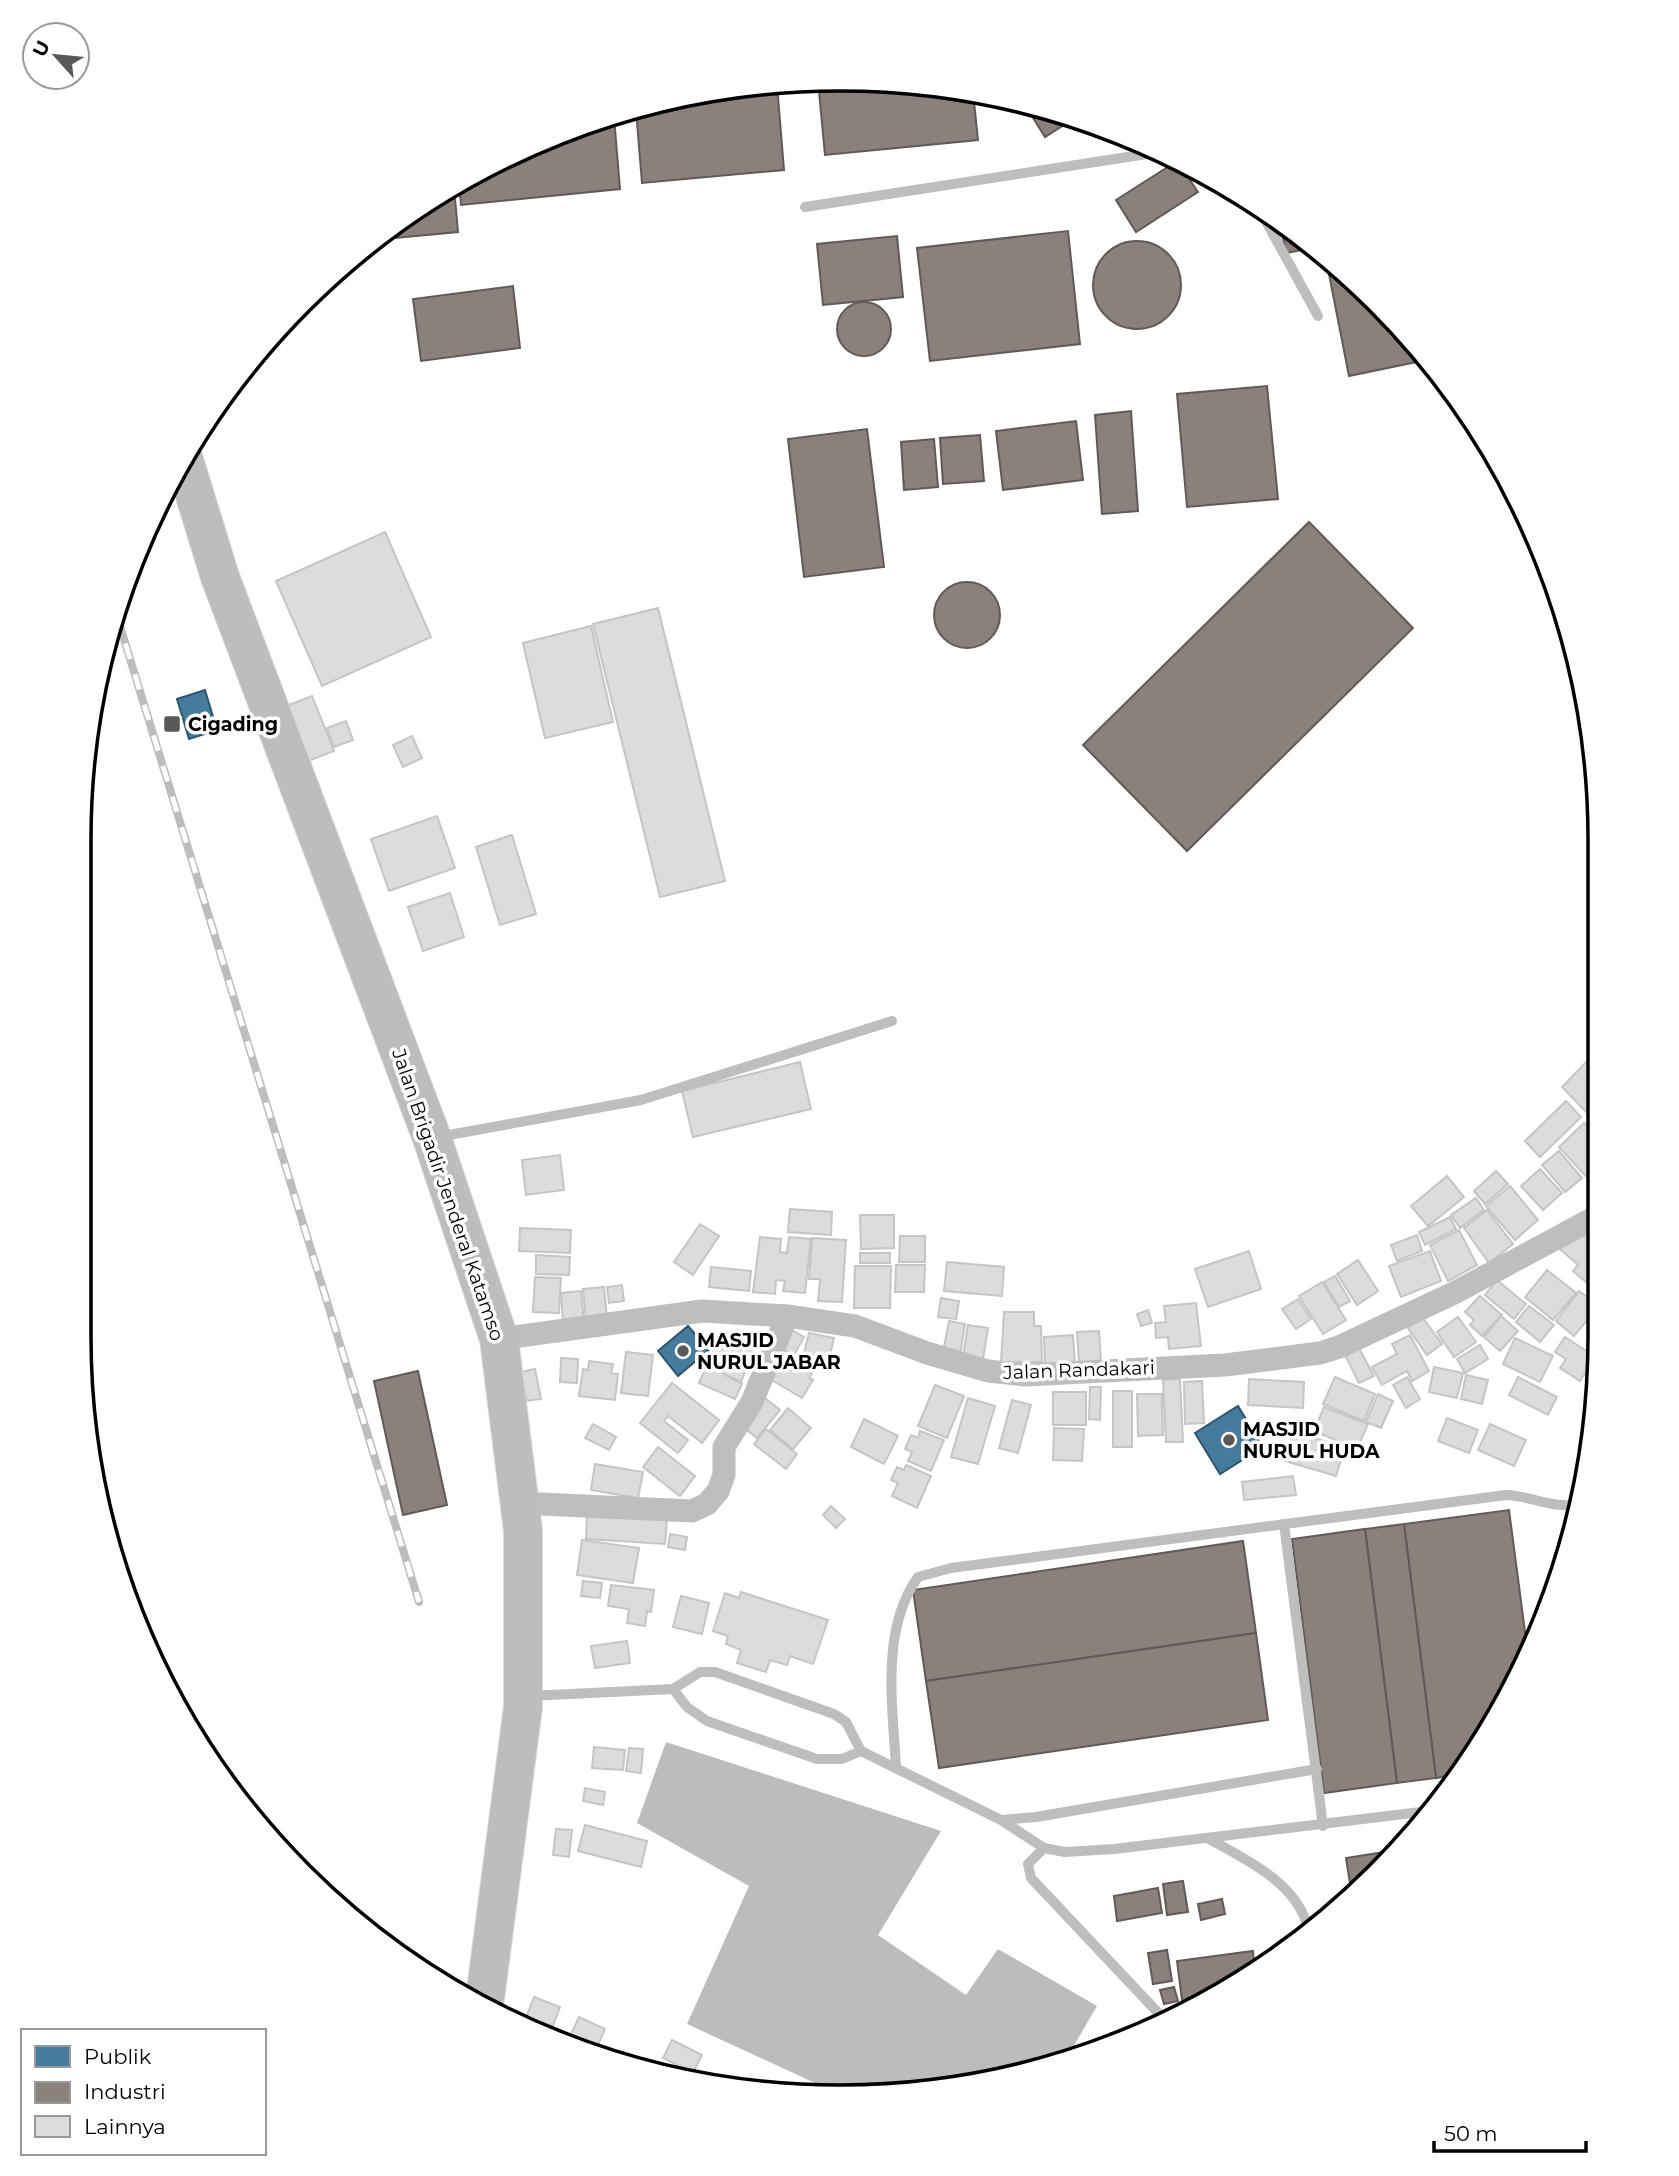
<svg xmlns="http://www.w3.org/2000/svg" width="1679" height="2176" font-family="Montserrat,sans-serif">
<rect width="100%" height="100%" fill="#fff"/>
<path fill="#bcbcbc" d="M666,1742l275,89 -63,104 88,60 32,-46 99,57 -32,55 -176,35h-46l-156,-72 62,-138 -112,-63z"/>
<g fill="#457b9d" stroke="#30566e" stroke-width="2">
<path d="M205,690l12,40 -28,9 -12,-40z"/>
<path d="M688,1326l21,24 -31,26 -20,-25z"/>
<path d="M1238,1406l25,41 -43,27 -25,-41z"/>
</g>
<g fill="#8a817c" stroke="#615a57" stroke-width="2">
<path d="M840,79l133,13 5,48 -153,15 -7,-74z"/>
<path d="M777,85l7,85 -142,13 -6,-73 55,-17z"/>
<path d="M1025,105l48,14 -28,18z"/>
<path d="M614,117l6,72 -159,16 -2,-21 90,-47z"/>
<path d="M1177,161l21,31 -62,40 -20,-32z"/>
<path d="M454,187l4,45 -84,8 43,-33z"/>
<path d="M1280,222l32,26 -26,5z"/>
<path d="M1068,231l12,113 -150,17 -13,-113z"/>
<path d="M897,236l6,61 -80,8 -6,-61z"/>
<circle cx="1137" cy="285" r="44"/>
<path d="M1326,259l52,43 48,58 -77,16z"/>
<path d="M513,286l7,62 -99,13 -8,-62z"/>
<circle cx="864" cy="329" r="27"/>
<path d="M1267,386l11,113 -91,8 -10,-113z"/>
<path d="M1131,411l7,100 -36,3 -7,-99z"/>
<path d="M1076,421l7,59 -80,10 -7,-59z"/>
<path d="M867,429l17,138 -80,10 -16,-138z"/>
<path d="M980,435l4,46 -41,3 -3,-46z"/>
<path d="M934,439l4,48 -34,3 -3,-48z"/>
<path d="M1309,522l104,106 -226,223 -104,-106z"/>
<circle cx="967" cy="615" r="33"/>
<path d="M418,1371l29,134 -44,10 -29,-134z"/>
<path d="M1509,1510l18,137 -55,112 -13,15 -23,4 -32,-254z"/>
<path d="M1404,1524l32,254 -39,5 -32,-254z"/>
<path d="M1365,1529l32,254 -73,10 -32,-254z"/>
<path d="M1243,1541l13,92 -330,48 -13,-91z"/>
<path d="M1256,1633l12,87 -329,48 -13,-87z"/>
<path d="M1397,1850l-19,24 -26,22 -6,-38z"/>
<path d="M1183,1881l5,31 -21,3 -4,-31z"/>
<path d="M1158,1888l4,25 -45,8 -3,-25z"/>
<path d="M1222,1899l3,15 -24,6 -3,-16z"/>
<path d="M1167,1950l5,31 -19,3 -5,-31z"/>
<path d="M1253,1951l2,21 -72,36 -6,-47z"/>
<path d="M1174,1987l4,14 -14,3 -4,-14z"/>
</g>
<g fill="#dcdcdc" stroke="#c5c5c5" stroke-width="2">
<path d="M385,532l46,105 -109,49 -46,-105z"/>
<path d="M658,608l67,273 -65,16 -67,-273z"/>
<path d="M591,626l22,96 -68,16 -22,-95z"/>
<path d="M312,696l22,55 -26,10 -22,-55z"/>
<path d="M346,721l7,19 -19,7 -7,-19z"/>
<path d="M412,736l10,22 -19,9 -10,-22z"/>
<path d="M437,816l18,52 -66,23 -18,-52z"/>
<path d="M512,835l24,79 -36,11 -24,-78z"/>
<path d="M450,893l14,44 -41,14 -15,-44z"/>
<path d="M1587,1061l7,6v44l-5,4 -27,-28z"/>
<path d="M800,1062l11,47 -118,28 -11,-46z"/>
<path d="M1566,1101l15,16 -41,40 -15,-16z"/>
<path d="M1584,1123l10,10v52l-35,-38z"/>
<path d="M1559,1151l23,27 -17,14 -23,-27z"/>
<path d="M560,1155l4,35 -38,5 -4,-35z"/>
<path d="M1540,1169l22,24 -19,17 -22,-24z"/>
<path d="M1496,1171l12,13 -23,20 -11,-13z"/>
<path d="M1447,1176l17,21 -36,29 -17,-20z"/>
<path d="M1510,1186l28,34 -23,20 -29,-34z"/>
<path d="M1476,1198l8,12 -24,18 -9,-13z"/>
<path d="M790,1209l42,3 -1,23 -43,-3z"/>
<path d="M1487,1210l26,34 -24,19 -25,-35z"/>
<path d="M860,1215h34v33l-33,1z"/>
<path d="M1450,1217l6,12 -31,16 -6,-13z"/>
<path d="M700,1224l19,12 -26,39 -19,-13z"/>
<path d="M520,1228l51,2 -1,23 -51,-2z"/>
<path d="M1578,1228l16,13v48l-21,-18 5,-6 -18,-16z"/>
<path d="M1459,1230l18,35 -29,16 -18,-36z"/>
<path d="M1417,1235l5,16 -25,10 -6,-16z"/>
<path d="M900,1236h25v26h-26z"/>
<path d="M760,1237l21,2 -1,13 7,1 2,-16 22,2 -6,54 -22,-2 2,-10 -9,-1 -1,14 -22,-2z"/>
<path d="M812,1238l34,2 -4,62 -24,-1 2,-22h-11z"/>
<path d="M1249,1251l12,38 -53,18 -13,-38z"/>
<path d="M1430,1251l11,30 -40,16 -12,-31z"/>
<rect x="860" y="1253" width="30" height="10"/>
<path d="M536,1255l34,2 -1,18 -33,-1z"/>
<path d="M1358,1260l20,31 -21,14 -20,-31z"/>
<path d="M947,1262l57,5 -2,29 -58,-5z"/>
<path d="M896,1265h29l-1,27h-29z"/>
<path d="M855,1266h36l-1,42h-36z"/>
<path d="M711,1267l40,4 -2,20 -40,-4z"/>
<path d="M1547,1270l29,23 -23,27 -28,-23z"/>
<path d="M1335,1276l15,25 -11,6 -15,-25z"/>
<path d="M535,1277l26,1 -2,35 -26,-1z"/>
<path d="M1497,1280l29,24 -12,15 -29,-24z"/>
<path d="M1322,1282l24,38 -23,14 -24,-38z"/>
<path d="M622,1285l2,16 -15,2 -2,-16z"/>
<path d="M604,1287l3,31 -21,2 -3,-31z"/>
<path d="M581,1291l3,30 -21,2 -2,-30z"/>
<path d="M1579,1291l15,11v10l-20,24 -18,-15z"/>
<path d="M1480,1296l22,19 -20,21 -12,-11 4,-5 -9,-8z"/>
<path d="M941,1298l18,3 -3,18 -18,-2z"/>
<path d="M1298,1299l13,20 -15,10 -14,-20z"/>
<path d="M1196,1303l5,43 -32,3 -1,-12 -12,1 -1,-15 11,-1 -2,-16z"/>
<path d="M1529,1306l25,19 -14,17 -24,-20z"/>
<path d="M1148,1310l4,13 -11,3 -4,-12z"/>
<path d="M1004,1312h30v14h7l1,36h-41z"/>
<path d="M1501,1316l17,15 -18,20 -16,-14z"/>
<path d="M1458,1317l18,25 -22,15 -17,-25z"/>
<path d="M1423,1318l19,26 -15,11 -19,-27z"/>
<path d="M949,1321l16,3 -5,31 -17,-3z"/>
<path d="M968,1325l20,3 -5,31 -20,-3z"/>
<path d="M788,1328l16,9 -10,18 -16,-8z"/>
<path d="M1099,1331l2,32 -22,1 -2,-32z"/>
<path d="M809,1333l25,5 -5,21 -25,-6z"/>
<path d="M720,1334l15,7 -6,21 10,-23 15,7 -13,36 -19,-9 20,11 -7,15 -36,-16z"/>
<path d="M1073,1335l2,30 -30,1 -1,-29z"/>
<path d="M1410,1335l19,36 -17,10 -5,-10 -25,14 -10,-18 25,-13 -5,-10z"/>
<path d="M1565,1337l29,19v21l-8,-5 -6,9 -20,-13 6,-9 -11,-7z"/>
<path d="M1515,1338l38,18 -13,26 -37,-18z"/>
<path d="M1480,1345l8,14 -23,14 -8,-14z"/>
<path d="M1359,1348l15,28 -15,7 -14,-28z"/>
<path d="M626,1352l27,3 -5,41 -27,-3z"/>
<path d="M561,1358l17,1 -1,24 -17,-1z"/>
<path d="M776,1358l20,12 6,-10 13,8 -6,10 4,2 -11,18 -37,-22z"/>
<path d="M589,1361l24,3 -2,9 7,1 -3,26 -36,-4 4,-27 5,1z"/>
<path d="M1434,1367l29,6 -6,25 -28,-6z"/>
<path d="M535,1369l6,30 -14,2 -6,-29z"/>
<path d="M1466,1375l22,5 -6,24 -21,-5z"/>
<path d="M1335,1377l40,17 -11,27 -41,-17z"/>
<path d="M1407,1377l13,22 -14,9 -13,-23z"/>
<path d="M1518,1377l39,20 -9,18 -39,-20z"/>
<path d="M1180,1379l3,63h-17l-3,-62z"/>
<path d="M1249,1379l55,3 -1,26 -55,-3z"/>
<path d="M1202,1381l2,42 -19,1 -1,-42z"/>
<path d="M672,1383l47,37 -17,23 -34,-27 -4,5 24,19 -10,13 -38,-30z"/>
<path d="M935,1385l29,11 -17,42 -29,-12z"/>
<path d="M1090,1387h11l-1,33 -11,-1z"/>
<rect x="1113" y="1391" width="19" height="56"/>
<rect x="1053" y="1392" width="33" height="33"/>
<path d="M1137,1394h25l1,41 -25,1z"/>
<path d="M1378,1394l15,7 -12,27 -15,-6z"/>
<path d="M765,1398l15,12 -23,28 -15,-12z"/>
<path d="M968,1398l27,8 -17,58 -27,-7z"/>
<path d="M1012,1400l19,5 -13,48 -19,-5z"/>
<path d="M1324,1407l44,17 -11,25 -43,-18z"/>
<path d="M788,1408l23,20 -18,21 -23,-19z"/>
<path d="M1447,1418l31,12 -9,23 -31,-12z"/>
<path d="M864,1419l34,17 -14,28 -33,-17z"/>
<path d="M593,1424l23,13 -7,13 -24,-12z"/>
<path d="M1490,1424l36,16 -12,26 -36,-16z"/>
<path d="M1054,1428l30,1 -2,32 -29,-1z"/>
<path d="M766,1429l31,25 -11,15 -32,-25z"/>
<path d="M920,1431l24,9 -13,31 -23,-10 4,-9 -7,-3 6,-14 7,3z"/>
<path d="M1293,1432l52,15 -9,29 -51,-15z"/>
<path d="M658,1447l37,29 -15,20 -37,-29z"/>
<path d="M595,1464l48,8 -5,26 -47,-8z"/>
<path d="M906,1465l25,11 -14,32 -25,-12 6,-13 -7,-3 6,-13 7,3z"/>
<path d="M1293,1476l3,19 -52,5 -2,-18z"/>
<path d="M831,1506l14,13 -9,9 -13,-13z"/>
<path d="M587,1513l80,6 -2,25 -79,-5z"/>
<path d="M670,1534l17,3 -2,13 -17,-3z"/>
<path d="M582,1540l57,8 -6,35 -56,-8z"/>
<path d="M583,1581l19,2 -2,15 -19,-2z"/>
<path d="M611,1585l43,5 -3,22 -4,-1 -2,15 -18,-3 2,-14 -21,-3z"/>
<path d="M741,1592l87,28 -15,44 -23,-8 -3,9 -17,-5 -4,12 -29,-9 4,-13 -15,-6 2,-8 -15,-5 12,-38 14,5z"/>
<path d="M681,1596l28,7 -7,31 -29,-7z"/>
<path d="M627,1641l3,22 -35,5 -4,-22z"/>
<path d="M594,1747l31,3 -2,20 -31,-2z"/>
<path d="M629,1748l14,1 -2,24 -15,-2z"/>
<path d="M585,1788l20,4 -2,13 -20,-4z"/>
<path d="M585,1825l62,16 -6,26 -63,-16z"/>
<path d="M556,1829l16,1 -3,27 -16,-2z"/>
<path d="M534,1997l26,10 -8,21 -26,-10z"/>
<path d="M579,2017l26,12 -10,23 -27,-11z"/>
<path d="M672,2040l30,15 -9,18 -30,-15z"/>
</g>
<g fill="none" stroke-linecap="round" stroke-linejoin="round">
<defs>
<path id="highway" d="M184,460l36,117 212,561 67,201 24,192v176l-39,299"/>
</defs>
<use href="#highway" stroke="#dbdbdb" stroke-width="40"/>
<g stroke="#bebebe" stroke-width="10">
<path d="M1257,205l61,111"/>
<path d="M805,207l355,-55"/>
<path d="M438,1137l203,-37 251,-79"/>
<path d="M1284,1524l39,302"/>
<path d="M673,1689l14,18 20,14 110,38h25l19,-8"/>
<path d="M530,1696l143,-7 27,-17h15l119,42 12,8 15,29 140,69 35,-3 281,-48"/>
<path d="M896,1768c-3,-61 -16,-138 22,-191l33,-9 555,-73c26,1 45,14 72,9"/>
<path d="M1001,1820l43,28 21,4 49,-3 315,-38"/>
<path d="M1209,1839c39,22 89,44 100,92"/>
<path d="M1044,1848l-16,16 3,14 132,140"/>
</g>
<g stroke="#bebebe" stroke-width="23">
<path d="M499,1339l203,-28 85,5 68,10 72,27 61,18 37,4 200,-10 95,-12 19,-6 115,-54 140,-75"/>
<path d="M519,1503l173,8 15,-7 11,-13 6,-16v-28l28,-45 35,-86"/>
</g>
<use href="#highway" stroke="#bdbdbd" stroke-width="38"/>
<defs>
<path id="rail" d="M116,613l303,989"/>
</defs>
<use href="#rail" stroke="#bdbdbd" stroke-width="8"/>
<use href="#rail" stroke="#fff" stroke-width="5" stroke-dasharray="16" stroke-linecap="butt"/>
</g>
<g fill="#595959" stroke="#fff" stroke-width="2.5">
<rect x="163" y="715" width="18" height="18" rx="3.5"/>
<circle cx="683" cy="1351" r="7"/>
<circle cx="1229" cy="1440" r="7"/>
</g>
<g text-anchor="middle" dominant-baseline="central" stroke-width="7" stroke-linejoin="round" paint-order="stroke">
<g font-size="19" font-weight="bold" fill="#000" stroke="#fff" text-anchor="start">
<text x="188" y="724">Cigading</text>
<text x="697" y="1340">MASJID<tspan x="697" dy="22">NURUL JABAR</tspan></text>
<text x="1243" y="1429">MASJID<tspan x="1243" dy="22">NURUL HUDA</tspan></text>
</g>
<g font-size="19" fill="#000" stroke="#fff">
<text transform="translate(448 1195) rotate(71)">Jalan Brigadir Jenderal Katamso</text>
<text transform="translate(1079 1370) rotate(-2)">Jalan Randakari</text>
</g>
</g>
<path d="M0 0H1679V2176H0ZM839 91H840A748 748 0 0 1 1588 839V1337A748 748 0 0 1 840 2085H839A748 748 0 0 1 91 1337V839A748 748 0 0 1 839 91Z" fill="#fff" fill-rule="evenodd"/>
<path fill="none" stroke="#000" stroke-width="3.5" d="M839 91H840A748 748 0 0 1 1588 839V1337A748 748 0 0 1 840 2085H839A748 748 0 0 1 91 1337V839A748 748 0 0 1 839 91Z"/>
<rect x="21" y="2029" width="245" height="126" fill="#ffffff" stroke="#999999" stroke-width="2"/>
<rect x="35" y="2046" width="35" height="21" fill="#457b9d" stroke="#999999" stroke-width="2"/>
<text x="84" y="2064" font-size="21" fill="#000000">Publik</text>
<rect x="35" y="2082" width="35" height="21" fill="#8a817c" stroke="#999999" stroke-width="2"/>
<text x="84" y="2099" font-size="21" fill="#000000">Industri</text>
<rect x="35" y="2116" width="35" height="21" fill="#dcdcdc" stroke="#999999" stroke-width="2"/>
<text x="84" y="2134" font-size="21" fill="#000000">Lainnya</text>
<g transform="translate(56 56) rotate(297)"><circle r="33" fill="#ffffff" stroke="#999999" stroke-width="2"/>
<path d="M0-5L12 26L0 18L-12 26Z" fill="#595959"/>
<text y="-10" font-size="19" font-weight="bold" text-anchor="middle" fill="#000000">U</text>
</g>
<path d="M1434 2141v10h152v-10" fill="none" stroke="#000000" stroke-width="3.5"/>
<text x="1444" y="2141" font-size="21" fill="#000000" stroke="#ffffff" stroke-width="5" paint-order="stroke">50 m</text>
</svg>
